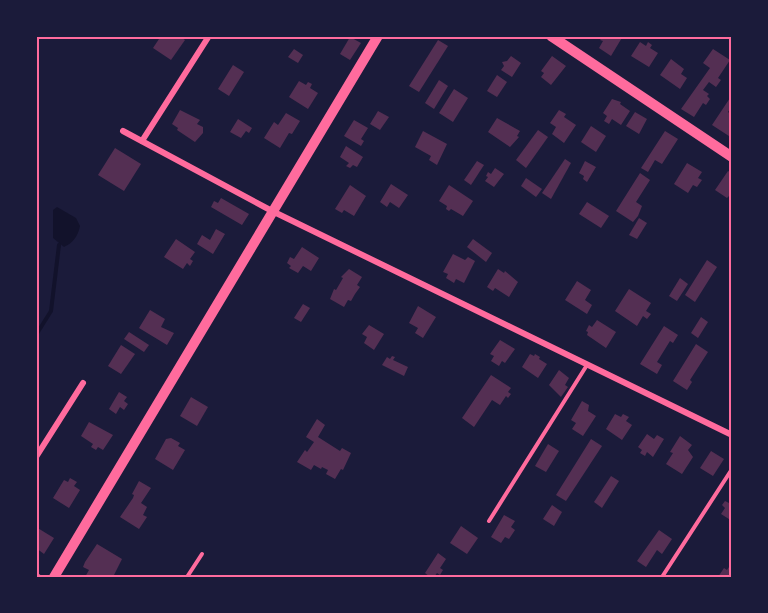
<svg xmlns="http://www.w3.org/2000/svg" width="768" height="613" font-family="'Public Sans',sans-serif">
<rect width="100%" height="100%" fill="#1b1b3a"/>
<path fill="#12122b" d="M57,207l19,11 4,8c-2,10 -7,17 -16,21l-11,-9v-28z"/>
<g fill="none" stroke-linecap="round" stroke-linejoin="round">
<path stroke="#12122b" stroke-width="4" d="M36,335l15,-24 8,-66"/>
</g>
<g fill="#542f53">
<path d="M161,36h18l6,4 -14,20 -18,-12z"/>
<path d="M603,36h20l-12,20 -12,-8 4,-7 -3,-1z"/>
<path d="M350,37l11,6 -11,17 -10,-6z"/>
<path d="M438,40l10,6 -29,46 -10,-6z"/>
<path d="M640,42l6,4 2,-4 4,3 -2,3 8,5 -9,14 -18,-11z"/>
<path d="M294,49l9,6 -5,8 -10,-6z"/>
<path d="M713,49l17,11 -12,18 3,2 -5,7 -7,-5 -6,8 6,4 -2,2 3,3 -4,6 -3,-2 -9,14 -13,-8 29,-41 -7,-5z"/>
<path d="M511,56l10,7 -9,14 -11,-7 3,-4 -2,-4 5,-1z"/>
<path d="M552,56l14,10 -15,19 -10,-8 3,-4 -3,-2z"/>
<path d="M671,59l13,10 -3,5 6,4 -7,11 -20,-14z"/>
<path d="M233,65l11,7 -15,24 -11,-7z"/>
<path d="M497,75l10,7 -10,15 -10,-6z"/>
<path d="M439,80l9,6 -14,23 -9,-6z"/>
<path d="M299,81l7,4 2,-3 4,2 -2,4 8,5 -10,16 -19,-12z"/>
<path d="M454,89l14,9 -15,24 -14,-9z"/>
<path d="M730,98l2,1v7l-4,6 4,3v23l-20,-13z"/>
<path d="M612,99l9,3 -1,2 10,7 -9,14 -9,-6 -3,5 -5,-3 3,-5 -4,-3z"/>
<path d="M180,110l20,10 -3,4 6,3v6l-8,9 -18,-12 1,-2 -6,-4z"/>
<path d="M559,110l7,4 -2,3 12,8 -12,18 -12,-9 4,-7 -6,-4z"/>
<path d="M378,111l11,6 -9,13 -10,-6z"/>
<path d="M635,112l12,7 -8,15 -13,-8z"/>
<path d="M286,113l14,8 -8,13 -3,-1 -9,15 -16,-10 10,-16 4,3z"/>
<path d="M497,118l23,13 -3,5 2,1 -9,10 -22,-15z"/>
<path d="M238,119l14,9 -3,5 -3,-2 -5,7 -11,-6z"/>
<path d="M354,120l14,8 -7,11 3,2 -3,5 -17,-10z"/>
<path d="M591,126l15,10 -10,16 -15,-10z"/>
<path d="M538,130l10,7 -22,31 -10,-8z"/>
<path d="M423,131l24,13 -10,21 -8,-5 2,-4 -16,-9z"/>
<path d="M665,131l13,8 -16,25 -7,-4 -7,12 -7,-4z"/>
<path d="M346,146l17,11 -6,10 -4,-2 -3,3 -4,-2 3,-3 -9,-6z"/>
<path d="M115,148l26,16 -17,27 -26,-16z"/>
<path d="M565,159l6,4 -20,36 -9,-6z"/>
<path d="M477,161l7,4 -13,20 -7,-5z"/>
<path d="M585,161l11,6 -9,15 -4,-3 1,-3 -5,-3z"/>
<path d="M687,163l15,9 -4,6 4,2 -5,7 -4,-2 -5,8 -14,-9z"/>
<path d="M495,168l9,6 -10,13 -9,-6 3,-4 -2,-1 2,-4 3,2z"/>
<path d="M728,171l4,2v22l-1,-1 -4,4 -12,-8z"/>
<path d="M640,173l10,7 -14,22 6,4 -4,10 -5,6 -17,-11z"/>
<path d="M526,178l16,11 -6,8 -15,-11z"/>
<path d="M391,184l17,11 -9,13 -9,-6 -3,5 -7,-5z"/>
<path d="M350,185l16,11 -12,20 -10,-6 -2,3 -7,-4z"/>
<path d="M449,185l24,16 -10,15 -12,-7 -2,2 -3,-2 1,-3 -8,-5z"/>
<path d="M221,198l28,16 -7,11 -31,-18 3,-6 4,2z"/>
<path d="M587,202l22,14 -8,12 -22,-14z"/>
<path d="M639,218l8,5 -10,16 -8,-4z"/>
<path d="M216,229l9,5 -12,20 -16,-10 5,-9 8,5z"/>
<path d="M176,239l19,13 -5,7 3,2 -3,5 -3,-3 -4,6 -19,-12z"/>
<path d="M473,239l19,14 -6,9 -19,-15z"/>
<path d="M302,247l17,11 -8,13 -8,-5 -5,7 -9,-5 2,-2 -4,-3 3,-6 4,2z"/>
<path d="M453,254l12,6 3,-3 7,4 -11,22 -8,-4 -2,4 -8,-5 2,-4 -5,-2z"/>
<path d="M707,260l10,7 -22,35 -10,-7z"/>
<path d="M349,269l13,8 -5,8 3,2 -5,7 -4,7 -3,-1 -4,7 -14,-8 4,-10 2,1 7,-12 -2,-1z"/>
<path d="M498,269l6,4 1,-2 13,11 -9,15 -14,-9 -2,3 -6,-4z"/>
<path d="M680,278l8,6 -11,17 -8,-5z"/>
<path d="M577,281l14,9 -6,10 7,5 -5,9 -22,-14z"/>
<path d="M629,289l22,14 -5,8 5,3 -4,5 -4,-3 -6,10 -22,-15z"/>
<path d="M303,304l7,4 -9,14 -7,-4z"/>
<path d="M418,306l18,11 -13,21 -8,-5 3,-5 -9,-5z"/>
<path d="M150,310l15,9 -4,8 13,6 -7,12 -28,-17z"/>
<path d="M701,317l7,5 -10,16 -7,-5z"/>
<path d="M597,320l19,12 -10,16 -19,-13 1,-3 -2,-1 3,-6 3,2z"/>
<path d="M369,325l15,9 -10,16 -10,-7 3,-6 -5,-3z"/>
<path d="M664,326l14,9 -5,8 -3,-2 -13,21 5,3 -5,9 -17,-10z"/>
<path d="M129,332l20,13 -5,7 -20,-13z"/>
<path d="M500,340l15,9 -10,14 -3,-2 -3,5 -8,-5 3,-5 -4,-2z"/>
<path d="M696,344l12,8 -18,28 2,2 -5,8 -14,-9z"/>
<path d="M121,345l14,9 -14,20 -13,-8z"/>
<path d="M530,354l4,2 1,-2 5,3 -1,2 8,5 -9,14 -16,-11z"/>
<path d="M392,356l3,1 -2,3 15,7 -4,9 -22,-11 5,-8 3,2z"/>
<path d="M559,370l10,8 -4,7 3,2 -7,10 -12,-12z"/>
<path d="M491,375l20,13 -3,4 3,2 -3,4 -2,-2 -6,9 -8,-5 -18,27 -12,-9z"/>
<path d="M119,392l8,5 -3,4 4,3 -4,6 -4,-3 -4,7 -7,-5z"/>
<path d="M191,397l17,10 -11,19 -17,-10z"/>
<path d="M582,401l7,4 -1,6 8,5 -13,20 -11,-7 4,-6 -5,-3z"/>
<path d="M615,414l6,3 2,-3 6,3 -3,4 6,4 -10,15 -16,-11z"/>
<path d="M317,419l8,6 -7,12 22,14 2,-3 9,5 -8,17 -2,-1 -6,10 -9,-5 2,-4 -6,-3 -1,2 -7,-4 -3,5 -14,-8 8,-12 2,2 7,-10 -8,-5z"/>
<path d="M89,422l24,13 -10,15 -5,-3 -2,3 -5,-3 2,-3 -12,-8z"/>
<path d="M647,434l7,5 3,-4 7,4 -11,18 -6,-5 -2,4 -5,-3 2,-3 -4,-3z"/>
<path d="M680,436l12,9 -4,5 5,7 -11,17 -16,-10 7,-11 -3,-1z"/>
<path d="M171,438l9,5 -2,3 7,4 -12,20 -18,-11 11,-20z"/>
<path d="M591,439l11,7 -36,55 -10,-6z"/>
<path d="M548,444l11,7 -13,21 -11,-6z"/>
<path d="M711,451l13,8 -11,17 -13,-8z"/>
<path d="M611,476l8,5 -17,27 -8,-6z"/>
<path d="M70,478l7,4 -3,4 6,4 -11,18 -16,-10 11,-18 4,2z"/>
<path d="M139,481l12,7 -10,15 6,4 -4,8 4,2 -8,12 -19,-12 13,-19 1,-3 -2,-1z"/>
<path d="M732,499v22l-11,-7 4,-6 -3,-3 3,-4 4,2z"/>
<path d="M552,505l10,7 -8,14 -11,-7z"/>
<path d="M504,515l11,6 -4,6 4,3 -6,9 -4,-2 -4,6 -10,-6z"/>
<path d="M461,526l17,12 -11,16 -17,-11z"/>
<path d="M36,527l18,11 -10,16 -8,-6z"/>
<path d="M659,530l13,9 -10,15 -5,-4 -11,17 -9,-6z"/>
<path d="M97,544l25,15 -9,18h-28l4,-7 -6,-3 2,-5z"/>
<path d="M438,553l8,6 -6,9 3,2 -3,5 -3,-2 -3,4h-4l-5,-4z"/>
<path d="M731,564l1,13h-14l6,-9 3,2z"/>
</g>
<g fill="none" stroke-linecap="round" stroke-linejoin="round">
<g stroke="#ff6b9d" stroke-width="4">
<path d="M489,521l98,-156"/>
<path d="M187,577l15,-23"/>
<path d="M662,577l70,-108"/>
</g>
<g stroke="#ff6b9d" stroke-width="6">
<path d="M123,131l149,80 460,224"/>
<path d="M142,141l67,-105"/>
<path d="M36,457l47,-74"/>
<path d="M36,576l2,1"/>
</g>
<g stroke="#ff6b9d" stroke-width="10">
<path d="M551,36l181,121"/>
<path d="M54,577l324,-541"/>
</g>
</g>
<rect width="768" height="613" fill="none" stroke="#1b1b3a" stroke-width="75"/>
<rect x="38" y="38" width="692" height="538" fill="none" stroke="#ff6b9d" stroke-width="2"/>
</svg>
